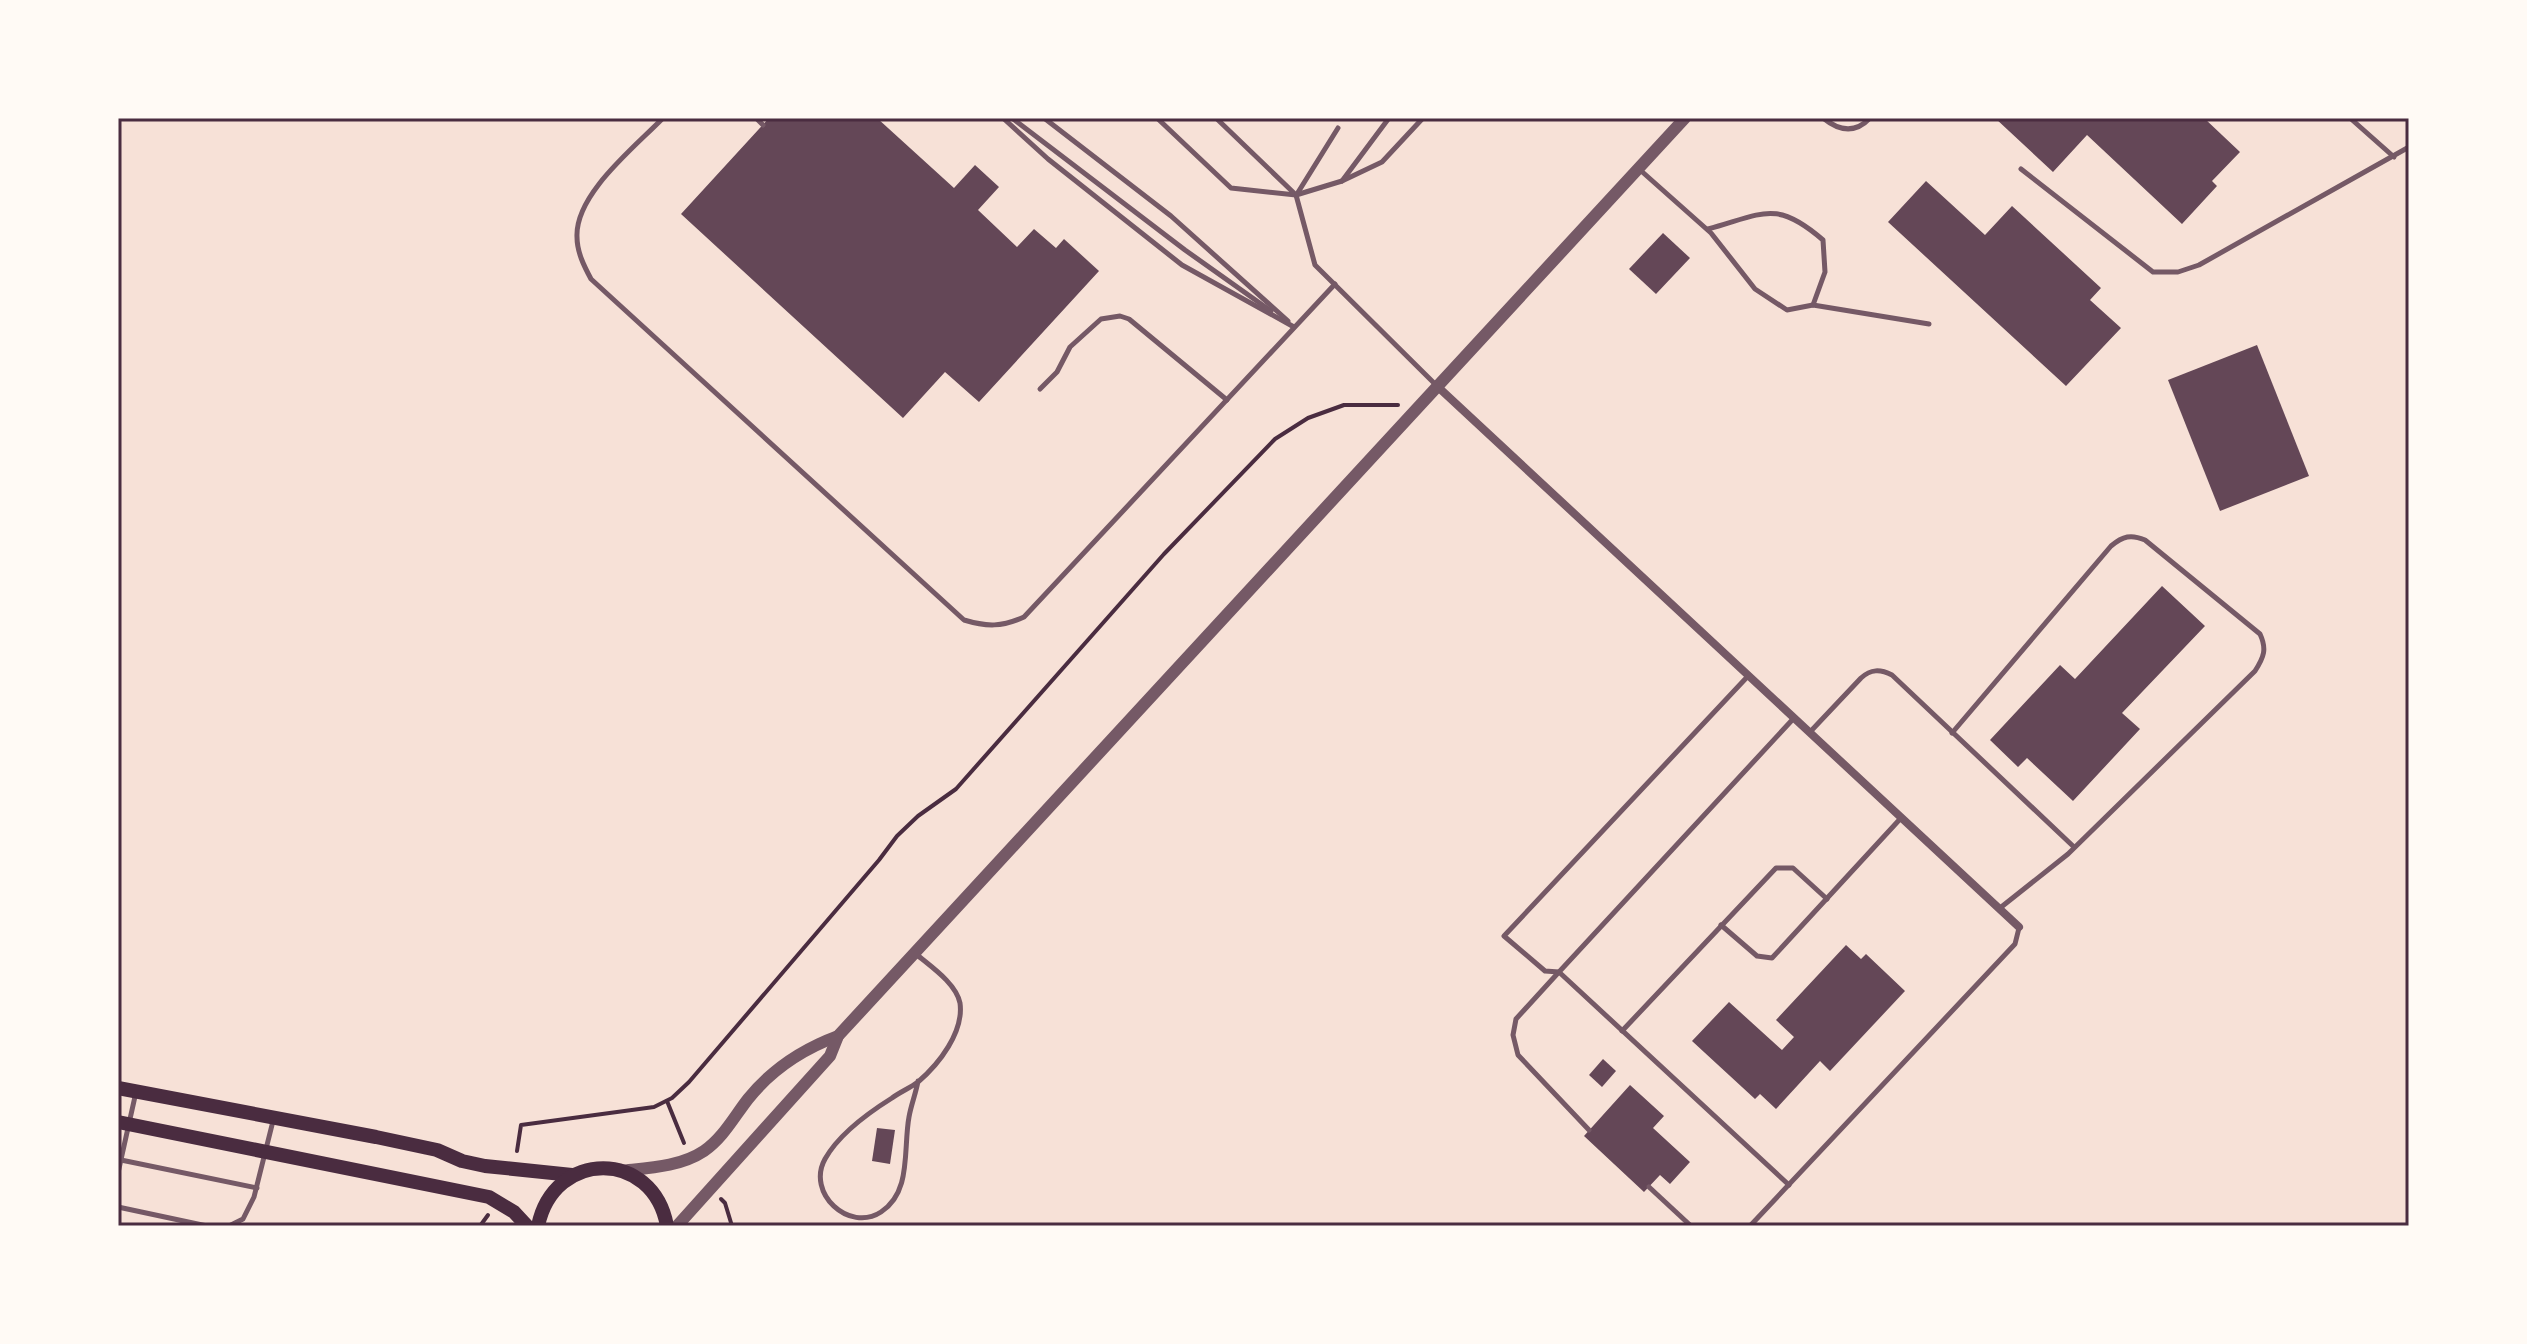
<svg xmlns="http://www.w3.org/2000/svg" width="2527" height="1344" font-family="'Exo 2',sans-serif">
<rect width="100%" height="100%" fill="#f7e1d7"/>
<g fill="#644757">
<path d="M769,118h108l77,70 21,-23 24,22 -21,23 39,37 17,-18 22,19 8,-9 35,32 -120,131 -34,-30 -42,46 -222,-204z"/>
<path d="M1995,118h209l36,34 -28,29 5,5 -35,38 -95,-89 -34,37z"/>
<path d="M1926,181l59,54 27,-29 89,82 -11,12 31,28 -55,58 -178,-164z"/>
<path d="M1663,233l27,25 -34,36 -27,-25z"/>
<path d="M2257,345l52,131 -89,35 -52,-131z"/>
<path d="M2162,586l43,40 -83,87 18,16 -67,72 -46,-43 -9,9 -28,-27 70,-75 15,14z"/>
<path d="M1846,945l15,14 5,-5 39,37 -75,80 -10,-10 -44,48 -16,-15 -5,5 -63,-58 37,-39 53,48 12,-13 -18,-17z"/>
<path d="M1603,1059l13,12 -14,16 -13,-12z"/>
<path d="M1630,1085l34,31 -11,12 37,34 -20,22 -10,-9 -16,17 -60,-56z"/>
<path d="M877,1128l18,2 -5,34 -18,-3z"/>
</g>
<g fill="none" stroke-linecap="round" stroke-linejoin="round">
<g stroke="#4a2c40" stroke-width="4">
<path d="M667,1101l17,42"/>
<path d="M517,1151l4,-26 133,-18 18,-9 17,-16 190,-222 18,-24 21,-20 38,-27 208,-235 111,-115 33,-21 36,-13h54"/>
<path d="M721,1199l4,4 7,23"/>
<path d="M480,1226l8,-11"/>
</g>
<g stroke="#755966" stroke-width="5">
<path d="M663,118c-28,29 -88,76 -86,119 0,15 7,29 14,42l373,341c23,7 38,7 60,-3l311,-333"/>
<path d="M756,118l7,7"/>
<path d="M1003,118l45,41 134,106 112,62"/>
<path d="M1012,118l173,132 86,61"/>
<path d="M1044,118l127,98 117,105"/>
<path d="M1157,118l74,70 65,7 46,-14 40,-19 41,-44"/>
<path d="M1216,118l80,77 19,70 122,121"/>
<path d="M1823,118c16,13 32,16 47,0"/>
<path d="M2350,118l44,39"/>
<path d="M1639,169l72,64 44,56 32,21 26,-5 116,19"/>
<path d="M2021,169l132,103h25l21,-7 210,-118"/>
<path d="M1342,181l47,-63"/>
<path d="M1297,194l41,-66"/>
<path d="M1708,229c55,-15 68,-30 115,11l2,32 -12,33"/>
<path d="M1040,389l17,-17 13,-25 31,-28 19,-3 9,3 98,81"/>
<path d="M1810,732l51,-54c10,-9 19,-9 31,-3l182,172"/>
<path d="M1952,733l159,-187c12,-10 20,-12 34,-6l115,94c7,15 4,23 -5,37l-187,183 -68,54"/>
<path d="M1721,925l36,31 15,2 129,-140"/>
<path d="M916,954c14,12 40,29 44,49 4,29 -21,61 -42,79 -8,6 -18,10 -26,16 -24,15 -53,36 -67,61 -19,34 24,74 56,53 31,-20 22,-63 28,-95 2,-12 7,-24 9,-36"/>
<path d="M1559,972l-14,-1 -41,-35 245,-261"/>
<path d="M1558,973l-42,46 -3,16 5,20 71,75"/>
<path d="M1622,1031l154,-163h17l34,31"/>
<path d="M121,1160l136,28"/>
<path d="M118,1173l18,-81"/>
<path d="M1789,1185l-230,-213 235,-254"/>
<path d="M1649,1187l42,39"/>
<path d="M118,1207l89,19"/>
<path d="M229,1226l14,-7 11,-22 19,-76"/>
<path d="M1750,1226l265,-282 4,-16"/>
</g>
<path stroke="#755966" stroke-width="8" d="M1438,387l581,540"/>
<g stroke="#755966" stroke-width="12">
<path d="M621,1171c27,-3 59,-4 83,-20 19,-13 30,-34 44,-52 24,-30 55,-50 90,-63"/>
<path d="M677,1226l153,-170 8,-20 847,-918"/>
</g>
<g stroke="#4a2c40" stroke-width="14">
<path d="M118,1088l258,49 61,13 25,11 23,5 87,9"/>
<path d="M118,1122l371,75 25,15 13,14"/>
<path d="M538,1226c16,-77 115,-77 129,0"/>
</g>
</g>
<rect width="2527" height="1344" fill="none" stroke="#fffaf5" stroke-width="240"/>
<rect x="120" y="120" width="2287" height="1104" fill="none" stroke="#4a2c40" stroke-width="3"/>
</svg>
